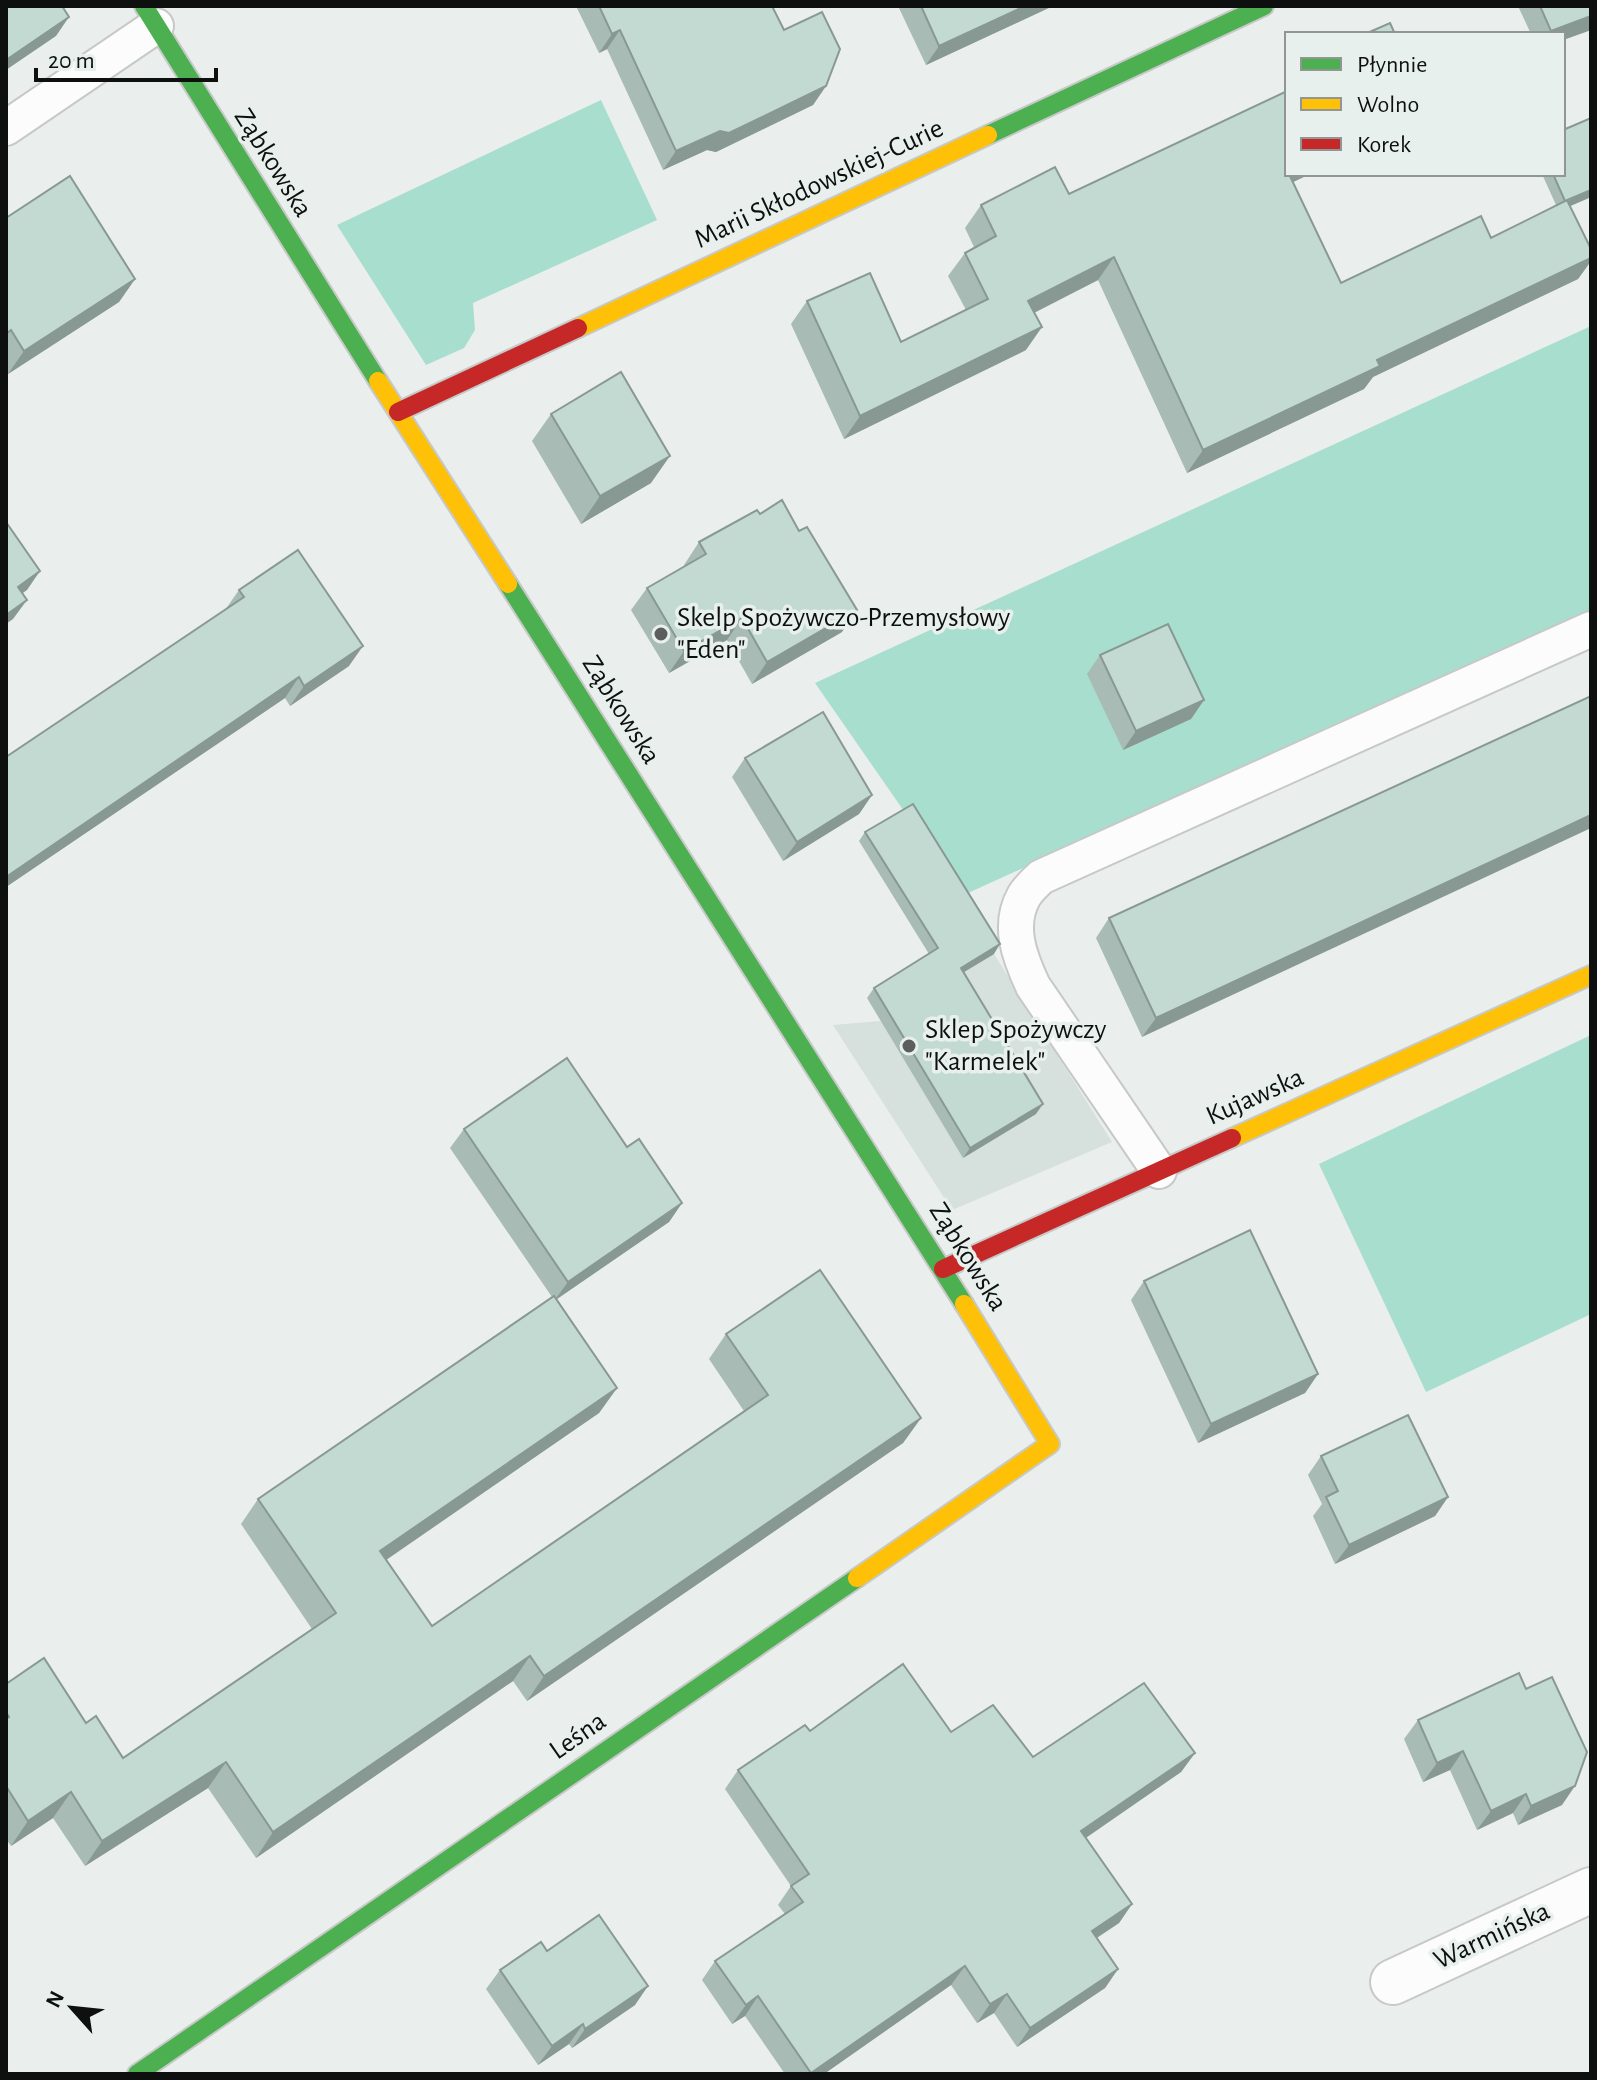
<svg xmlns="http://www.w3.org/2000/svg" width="1597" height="2080" font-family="'Alegreya Sans',sans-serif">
<rect width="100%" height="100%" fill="#eaeeec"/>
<path fill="#d6e0dc" d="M994,954l118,188 -160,68 -119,-185 47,-4z"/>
<g fill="#a7decd">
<path d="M601,100l56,120 -184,83 2,27 -11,18 -38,17 -89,-140z"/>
<path d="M1591,326v284l-634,288 -51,-84 -91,-131z"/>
<path d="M1591,1035v279l-165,78 -107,-228z"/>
</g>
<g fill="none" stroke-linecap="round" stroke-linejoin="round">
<defs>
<g id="lane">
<path d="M6,128l150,-102"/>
<path d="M1159,1171l-126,-185c-13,-28 -26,-60 -9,-90 4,-7 11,-13 17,-19l550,-248"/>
</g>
<path id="street" d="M1393,1982l198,-92"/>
<g id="fast">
<path d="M144,6l234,375"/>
<path d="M988,135l276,-129"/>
<path d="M508,584l456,720"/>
<path d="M137,2074l720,-496"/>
</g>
<g id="slow">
<path d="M578,328l410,-193"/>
<path d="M378,381l130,203"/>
<path d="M1232,1138l359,-163"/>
<path d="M857,1578l193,-134 -86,-140"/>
</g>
<g id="jam">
<path d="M398,412l180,-84"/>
<path d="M943,1269l289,-131"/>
</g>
</defs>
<use href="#lane" stroke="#c6c9c7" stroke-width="38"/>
<use href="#street" stroke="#c6c9c7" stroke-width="48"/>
<use href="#fast" stroke="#c6c9c7" stroke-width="22"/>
<use href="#slow" stroke="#c6c9c7" stroke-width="22"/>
<use href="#jam" stroke="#c6c9c7" stroke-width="22"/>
<use href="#lane" stroke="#fcfcfc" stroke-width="34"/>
<use href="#street" stroke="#fcfcfc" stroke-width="44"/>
<use href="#fast" stroke="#4caf50" stroke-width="18"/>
<use href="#slow" stroke="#ffc107" stroke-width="18"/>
<use href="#jam" stroke="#c62828" stroke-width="18"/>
</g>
<g fill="#a8bbb5">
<path d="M576,6h196l12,24 42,56 -13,19 -97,47 -9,-2 -44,20 -56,-121 -8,4z"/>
<path d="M898,6h155l-127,59z"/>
<path d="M1518,6h73v24l-28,10v-6h-32z"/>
<path d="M1591,118v79l-21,9 21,43v12l-13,18 -205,98 -9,12 -177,84 -89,-193 -64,33 -8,37 -182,89 -53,-115 16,-23 94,41 65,-32 -18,-34 17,-23 9,-6 -9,-19 16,-23 88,-11 218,-20h23l-17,8 48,101 150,-45 65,-33 -14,-31h21z"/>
<path d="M6,218l129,61 -16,23 -111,72 -2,-4z"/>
<path d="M551,414l100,69 -70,41 -49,-83z"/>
<path d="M699,542l143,90 -90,52 -25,-44 -58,33 -38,-63 16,-22 37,-22v-1z"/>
<path d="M239,590l110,76 -59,40 -5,-8 -279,189v-130l219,-147z"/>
<path d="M1100,655l104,45 -13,19 -68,31 -36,-76z"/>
<path d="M1591,696l-449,341 -46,-99 13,-20z"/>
<path d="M745,758l127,37 -13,19 -76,47 -51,-84z"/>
<path d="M865,832l129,122 -30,18 72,142 -73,44 -96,-160 7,-10 55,-34 -70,-113z"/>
<path d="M464,1129l163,18 55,56 -13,19 -112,77 60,89 -18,25 -213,146 46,67 312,-215 -35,-52 17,-25 195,84 -18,25 -376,258 -14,-20 -257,177 -48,-70 -123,78 -32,-48 -42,28 -5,-7v-155l80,39 37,35 189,-129 -71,-105 17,-25 294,-202 -102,-149z"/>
<path d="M1144,1281l174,93 -13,19 -107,50 -67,-143z"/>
<path d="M1321,1456l127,41 -13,19 -100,48 -22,-48 9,-12 -14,-29z"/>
<path d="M1418,1720l144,85 -44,20 -5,-12 -36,17 -27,-60 -27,12 -19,-43z"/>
<path d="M810,1731l141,1 82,25 162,-4 -14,19 -96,66 47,66 -13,19 -22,15 21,31 -13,19 -88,59 -23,-34 -17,10 -26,-38 -127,89h-39l-40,-58 -13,8 -30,-44 13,-19 70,-47 -7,-9 13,-19 -66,-97 13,-19z"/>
<path d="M547,1951l88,54 -63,43 -3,-4 -31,21 -52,-76 14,-19z"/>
</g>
<g fill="#889993">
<path d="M1025,6h28l-127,59 13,-19z"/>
<path d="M1591,16v14l-28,10v-6h-15l3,-3z"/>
<path d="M69,17l-13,19 -50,34v-10z"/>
<path d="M620,30l-13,19 -8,4 13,-19z"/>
<path d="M826,86l-13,19 -97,47 -9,-2 -44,20 13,-19z"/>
<path d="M1287,174h23l-40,19z"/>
<path d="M1591,190v7l-32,14 7,-9z"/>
<path d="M1114,257l-16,23 -86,44 16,-23z"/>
<path d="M1591,258v3l-13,18 -205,98 -9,12 -177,84 16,-23 174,-90z"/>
<path d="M135,279l-16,23 -111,72 16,-23z"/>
<path d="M1042,327l-16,23 -182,89 16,-23z"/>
<path d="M670,456l-19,27 -70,41 19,-28z"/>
<path d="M40,571l-13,19 -21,15 12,-18z"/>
<path d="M27,600l-14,19 -7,5v-9z"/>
<path d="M857,610l-15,22 -90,52 15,-22z"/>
<path d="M742,618l-15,22 -58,33 15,-22z"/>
<path d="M363,646l-14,20 -59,40 14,-20z"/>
<path d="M299,677l-14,21 -279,189v-10z"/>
<path d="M1204,700l-13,19 -68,31 13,-19z"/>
<path d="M872,795l-13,19 -76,47 14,-19z"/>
<path d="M1591,815v13l-449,209 14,-19z"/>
<path d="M1000,944l-6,10 -40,24 7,-10z"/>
<path d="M1043,1104l-7,10 -73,44 7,-10z"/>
<path d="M682,1203l-13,19 -115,79 14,-19z"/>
<path d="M1318,1374l-13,19 -107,50 13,-19z"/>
<path d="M617,1388l-18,25 -236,163 17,-25z"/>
<path d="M921,1418l-18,25 -376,258 17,-25z"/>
<path d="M1448,1497l-13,19 -100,48 14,-19z"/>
<path d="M530,1656l-17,25 -257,177 17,-26z"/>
<path d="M1463,1751l-13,19 -27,12 14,-19z"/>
<path d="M1195,1753l-14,19 -114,79 14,-20z"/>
<path d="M226,1762l-18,26 -123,78 17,-25z"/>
<path d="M1575,1786l-13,19 -44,20 13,-19z"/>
<path d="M71,1792l-18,26 -42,28 17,-25z"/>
<path d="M1526,1794l-13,19 -36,17 14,-19z"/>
<path d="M1132,1904l-13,19 -41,27 14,-19z"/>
<path d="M965,1966l-14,19 -127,89h-14z"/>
<path d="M1118,1969l-13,19 -88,59 13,-19z"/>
<path d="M648,1986l-13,19 -63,43 13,-19z"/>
<path d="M1007,1994l-13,19 -17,10 13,-19z"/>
<path d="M758,1996l-13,20 -13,8 14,-19z"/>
<path d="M583,2024l-14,20 -31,21 14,-19z"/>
</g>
<g fill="#c3dad2" stroke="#889993" stroke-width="2">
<path d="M6,6h56l7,11 -63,43z"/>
<path d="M599,6h173l12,24 38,-18 18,37 -14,37 -97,47 -9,-2 -44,20 -56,-121 -8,4z"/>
<path d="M921,6h104l-86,40z"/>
<path d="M1540,6h51v10l-40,15z"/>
<path d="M1390,23l5,11h-30z"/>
<path d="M1287,91v83h2l52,109 140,-67 10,22 76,-38 24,49v9l-214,102 3,6 -177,84 -89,-193 -86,44 14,26 -182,89 -53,-115 63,-28 31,69 87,-43 -23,-46 31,-17 -15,-31 74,-38 14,27z"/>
<path d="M1591,118v72l-26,11 -12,-27h10v-44z"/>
<path d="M70,176l65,103 -111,72 -13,-21 -5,4v-116z"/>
<path d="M621,372l49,84 -70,40 -49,-82z"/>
<path d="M782,500l17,31 8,-4 50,83 -90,52 -25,-44 -58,33 -37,-63 59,-34 -7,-12 58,-32 3,4z"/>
<path d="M6,522l34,49 -22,16 9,13 -21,15z"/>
<path d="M298,550l65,96 -59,40 -5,-9 -293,200v-120l238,-160 -5,-7z"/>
<path d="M1168,624l36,76 -68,31 -36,-76z"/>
<path d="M1591,696v119l-435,203 -47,-100z"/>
<path d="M823,712l49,83 -75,47 -52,-84z"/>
<path d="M913,804l87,140 -39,24 82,136 -73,44 -96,-160 64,-40 -73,-116z"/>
<path d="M567,1058l60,89 12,-8 43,64 -114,79 -104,-153z"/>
<path d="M1250,1230l68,144 -107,50 -67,-143z"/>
<path d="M820,1270l101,148 -377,258 -14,-20 -257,176 -47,-70 -124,79 -31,-49 -43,29 -22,-35v-67l3,-2 -3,-5v-28l38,-26 42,65 10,-7 27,42 213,-145 -78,-114 296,-203 63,92 -237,163 52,75 336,-231 -42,-61z"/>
<path d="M1408,1415l40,82 -99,48 -23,-48 12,-6 -17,-35z"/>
<path d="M903,1664l48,68 42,-27 40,52 111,-74 51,70 -114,78 51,73 -40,27 26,38 -88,59 -23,-34 -17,10 -25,-38 -154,107 -53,-77 -12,9 -31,-44 88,-59 -12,-16 18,-12 -71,-104 67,-45 5,6z"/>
<path d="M1519,1673l7,16 26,-12 35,75 -12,34 -44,20 -5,-12 -35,17 -28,-60 -26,12 -19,-43z"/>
<path d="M599,1915l49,71 -63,43 -2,-5 -31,22 -52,-76 41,-28 6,9z"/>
</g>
<g fill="#5b5e5c" stroke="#e8f0ed" stroke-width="3">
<circle cx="661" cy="634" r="8"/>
<circle cx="909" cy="1046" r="8"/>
</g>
<g text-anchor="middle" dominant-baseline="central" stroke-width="7" stroke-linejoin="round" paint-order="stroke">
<g font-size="28" fill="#0e100f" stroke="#e8f0ed">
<text transform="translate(273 163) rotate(58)">Ząbkowska</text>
<text transform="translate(819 184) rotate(-25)">Marii Skłodowskiej-Curie</text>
<text transform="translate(621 710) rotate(58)">Ząbkowska</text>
<text transform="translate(1255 1097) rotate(-24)">Kujawska</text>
<text transform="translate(968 1257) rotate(58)">Ząbkowska</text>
<text transform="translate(578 1736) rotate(-35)">Leśna</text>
<text transform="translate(1492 1936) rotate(-25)">Warmińska</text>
</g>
<g font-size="28" fill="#0e100f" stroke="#e8f0ed" text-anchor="start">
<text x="677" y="618">Skelp Spożywczo-Przemysłowy<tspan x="677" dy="32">"Eden"</tspan></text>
<text x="925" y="1030">Sklep Spożywczy<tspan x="925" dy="32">"Karmelek"</tspan></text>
</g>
</g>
<rect width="1597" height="2080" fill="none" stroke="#0e100f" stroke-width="16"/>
<rect x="1285" y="32" width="280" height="144" fill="#e8f0ed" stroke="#919694" stroke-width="2"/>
<rect x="1301" y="58" width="40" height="12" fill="#4caf50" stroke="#919694" stroke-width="2"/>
<text x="1357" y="72" font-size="24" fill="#0e100f">Płynnie</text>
<rect x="1301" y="98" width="40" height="12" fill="#ffc107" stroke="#919694" stroke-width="2"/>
<text x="1357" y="112" font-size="24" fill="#0e100f">Wolno</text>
<rect x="1301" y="138" width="40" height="12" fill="#c62828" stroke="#919694" stroke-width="2"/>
<text x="1357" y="152" font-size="24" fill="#0e100f">Korek</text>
<g transform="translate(72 2008) rotate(297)" stroke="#e8f0ed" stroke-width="6" paint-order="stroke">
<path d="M0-6L14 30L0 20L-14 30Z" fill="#0e100f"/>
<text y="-12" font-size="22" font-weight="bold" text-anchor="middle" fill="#0e100f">N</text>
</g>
<path d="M36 68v12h180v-12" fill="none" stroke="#0e100f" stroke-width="4"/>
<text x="48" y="68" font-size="24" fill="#0e100f" stroke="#e8f0ed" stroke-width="6" paint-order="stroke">20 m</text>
</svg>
